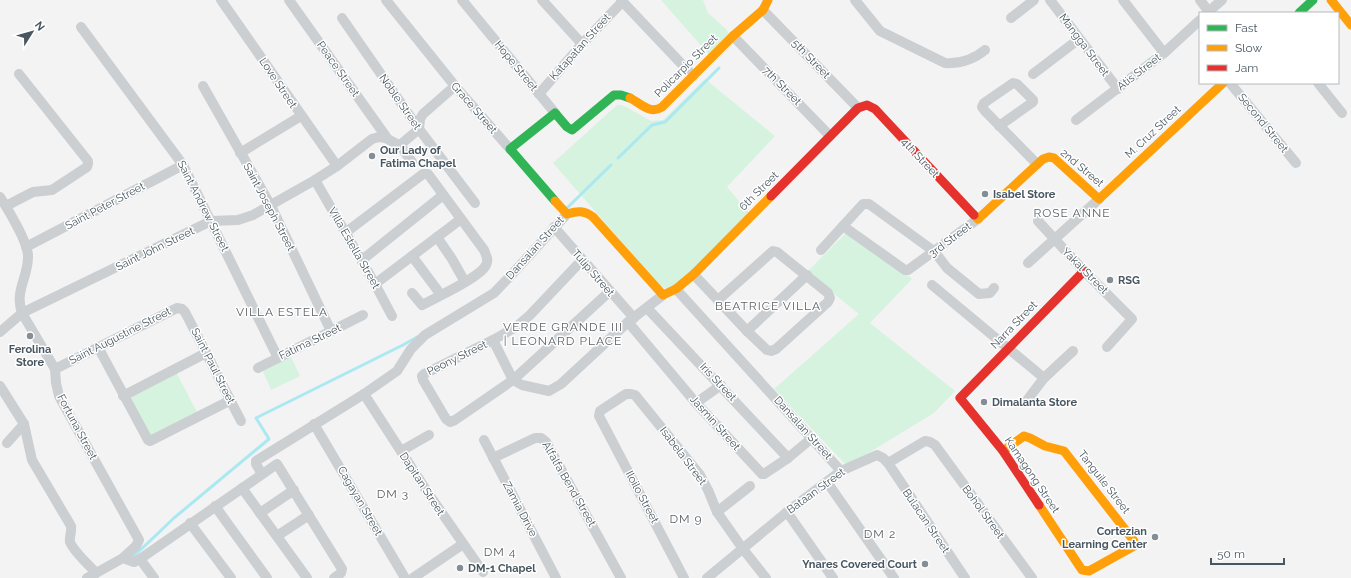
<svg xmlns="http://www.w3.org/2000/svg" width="1351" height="578" font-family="Raleway,sans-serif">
<rect width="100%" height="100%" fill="#f3f3f3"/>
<g fill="#d6f3df">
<path d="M661,0h42l5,13 18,16 6,10 -20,19z"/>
<path d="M705,79l70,57 -48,51 23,27 -78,75 -11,-2 -108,-124 64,-58h4l7,3 23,13 12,-1z"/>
<path d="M849,230l63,49 -42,44 85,68 -21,22 -87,53 -73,-77 85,-75 -52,-42z"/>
<path d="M291,357l9,19 -29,14 -8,-19z"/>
<path d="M176,372l22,42 -47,24 -22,-41z"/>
</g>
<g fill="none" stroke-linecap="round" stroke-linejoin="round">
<g stroke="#aae8f2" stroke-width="3">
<path d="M618,158l34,-33 13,-3 54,-54"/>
<path d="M567,208l44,-43"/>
<path d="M132,558l42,-40 95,-79 -13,-21 147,-73 14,-8"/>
</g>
<g stroke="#cccfd2" stroke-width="10">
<path d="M221,0l116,166"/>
<path d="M289,0l98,138"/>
<path d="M386,0l69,86 55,63"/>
<path d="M462,0l93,113"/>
<path d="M542,0l40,44"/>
<path d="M621,0l72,76"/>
<path d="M855,0l25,31 65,32c15,1 28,-3 40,-13"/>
<path d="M1050,0l68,89"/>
<path d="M1123,0l41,53"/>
<path d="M1200,0l9,12"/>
<path d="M763,10l95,98"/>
<path d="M1207,13l15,-13"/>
<path d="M342,18l77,111 56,74"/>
<path d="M1011,18l23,-18"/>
<path d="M81,27l102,138 95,193"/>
<path d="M733,36l97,100"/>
<path d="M1033,74l46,-35"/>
<path d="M1230,83l66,80"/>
<path d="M1318,83l24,30"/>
<path d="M203,86l68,120 60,125"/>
<path d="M539,94l43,-50 41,-43"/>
<path d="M1076,120l88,-67 36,-33"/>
<path d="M999,126l34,-24v-2l-16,-16 -4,-1 -29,20 -2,4 3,4 52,53"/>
<path d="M400,145l19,-16 1,-10 3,-5 32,-28"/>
<path d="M400,145l12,17"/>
<path d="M240,153l61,-37"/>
<path d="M315,180l60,104 17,32"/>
<path d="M0,197c8,12 27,44 28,58 1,22 -14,35 -6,58l33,56 1,14 3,13 80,144 -3,6 -13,12 11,4 6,-3"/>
<path d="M6,206l27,-14 19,-2 35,-23 1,-3v-3l-69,-87"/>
<path d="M1038,221l46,50 48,48 -25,28"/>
<path d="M843,226l62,44h3l70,-51"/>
<path d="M554,227l80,91"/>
<path d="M345,233l78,-59h5l56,76c2,5 5,10 2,15 -5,12 -51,33 -64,40l-10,-12"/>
<path d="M437,237l15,22 13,23"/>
<path d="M26,247l157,-82"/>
<path d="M821,250l42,-46h6l66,48 12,16 32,26 11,-1 4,-5"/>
<path d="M412,256l29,39"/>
<path d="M362,260l81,-65"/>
<path d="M582,260l-52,55 -14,12 -23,13 -69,34 -2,2 1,4 23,39 4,3 5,-2 58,-40 96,-88"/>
<path d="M1028,263l71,-64"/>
<path d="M694,274l3,4 50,53 20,19 4,1 5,-2 52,-47 2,-4 -2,-5 -51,-41 -4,-1 -55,49"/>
<path d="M375,284l86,-65"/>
<path d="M932,285l112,93"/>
<path d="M676,289l165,182"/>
<path d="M647,308l141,150"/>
<path d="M628,322l68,81 66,71h2l24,-16 24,-20"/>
<path d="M747,331l60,-56"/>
<path d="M0,332l22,-19 189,-92 27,-1 15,-5 62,-35 22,-14 35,-27c14,-5 16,2 28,6"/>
<path d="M493,340l20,40"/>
<path d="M98,347l50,93 2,1 81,-41"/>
<path d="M258,368l105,-53"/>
<path d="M55,369l122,-61 5,1 3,3 56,109"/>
<path d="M513,380l9,5 27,6 12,-7 67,-62 35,-27"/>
<path d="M0,386l24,38 8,36 39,66c1,6 -2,11 -1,16 4,10 19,23 26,31"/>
<path d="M364,394l64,99 55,79"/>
<path d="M123,396l83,-43"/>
<path d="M1028,399l16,-21 29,-27"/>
<path d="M696,403l25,-18"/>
<path d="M314,424l91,154"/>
<path d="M484,440l72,138"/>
<path d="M7,443l17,-19"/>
<path d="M401,451l28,-16"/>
<path d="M493,458l42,-20h6l5,4 75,136"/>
<path d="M888,463l37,-22 5,1 5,3 97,133"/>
<path d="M262,474l-6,-10v-3l108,-67 33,-23 14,-22 14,-14 69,-42 20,-21 53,-58"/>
<path d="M827,482l67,96"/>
<path d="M242,488l65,90"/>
<path d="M215,506l52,72"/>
<path d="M717,512l33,-26"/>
<path d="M787,512l46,66"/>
<path d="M260,513l34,-23"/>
<path d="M190,523l41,55"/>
<path d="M277,536l32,-21"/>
<path d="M87,578l36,-20"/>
<path d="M154,578l-14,-19 137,-95 65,105 -1,4 -7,5"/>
<path d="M413,578l50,-34"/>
<path d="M684,578l-85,-162 1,-5 26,-17h5l4,1 65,80 8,15 9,22 26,37 23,29"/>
<path d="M707,578l80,-66 54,-41 36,-16 6,3 5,5 77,115"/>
</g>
<g stroke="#30b455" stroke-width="9">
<path d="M1299,13l14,-13"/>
<path d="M555,201l-45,-52 45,-36 12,14 5,3 42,-35h7l9,3"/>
</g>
<g stroke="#ff9f0a" stroke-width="9">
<path d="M1331,0l20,25"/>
<path d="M630,98c10,5 20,17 32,9l71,-71 30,-26 5,-10"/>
<path d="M555,201l12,13c10,-3 17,-4 26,3l70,78 13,-6 18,-15 77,-78"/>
<path d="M974,215l4,4 65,-60 6,-2 5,1 45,41 124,-116"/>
<path d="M1003,451l21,-15 6,2 15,8 19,5 70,90v5l-45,25 -7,-1 -43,-65"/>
</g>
<g stroke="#e5322d" stroke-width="9">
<path d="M771,196l87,-88 9,-3 8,4 99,106"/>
<path d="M1039,505l-36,-54 -43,-53 124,-127"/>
</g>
</g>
<g fill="#848e94" stroke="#fff" stroke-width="1.5">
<circle cx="372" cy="156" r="4"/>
<circle cx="985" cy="194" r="4"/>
<circle cx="1110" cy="280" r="4"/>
<circle cx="30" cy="336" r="4"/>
<circle cx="984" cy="402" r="4"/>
<circle cx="1155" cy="537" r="4"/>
<circle cx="925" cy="564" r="4"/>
<circle cx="460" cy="568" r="4"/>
</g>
<g text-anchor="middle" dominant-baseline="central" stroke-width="3" stroke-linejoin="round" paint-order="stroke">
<g font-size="11" fill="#485761" stroke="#fff">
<text transform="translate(1084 45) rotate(53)">Mangga Street</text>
<text transform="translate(580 47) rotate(-48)">Katapatan Street</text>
<text transform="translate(811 59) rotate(46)">5th Street</text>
<text transform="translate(516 66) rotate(51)">Hope Street</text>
<text transform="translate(686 66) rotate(-45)">Policarpio Street</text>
<text transform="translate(338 69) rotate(55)">Peace Street</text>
<text transform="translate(1139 72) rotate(-38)">Atis Street</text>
<text transform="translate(278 83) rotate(56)">Love Street</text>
<text transform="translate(782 86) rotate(45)">7th Street</text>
<text transform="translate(400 102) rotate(55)">Noble Street</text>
<text transform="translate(474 108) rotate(49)">Grace Street</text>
<text transform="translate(1263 123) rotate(51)">Second Street</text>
<text transform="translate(1153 132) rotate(-43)">M. Cruz Street</text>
<text transform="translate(920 158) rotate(47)">4th Street</text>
<text transform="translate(1082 168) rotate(40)">2nd Street</text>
<text transform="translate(759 191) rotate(-45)">6th Street</text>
<text transform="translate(105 206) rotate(-28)">Saint Peter Street</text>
<text transform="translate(203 206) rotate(63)">Saint Andrew Street</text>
<text transform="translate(269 207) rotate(62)">Saint Joseph Street</text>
<text transform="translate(950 240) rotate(-37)">3rd Street</text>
<text transform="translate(354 248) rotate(60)">Villa Estella Street</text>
<text transform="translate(535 248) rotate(-48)">Dansalan Street</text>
<text transform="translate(155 249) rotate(-26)">Saint John Street</text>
<text transform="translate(1085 271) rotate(45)">Yakal Street</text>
<text transform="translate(593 273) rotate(49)">Tulip Street</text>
<text transform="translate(1014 325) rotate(-46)">Narra Street</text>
<text transform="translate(120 336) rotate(-27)">Saint Augustine Street</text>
<text transform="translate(310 342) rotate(-26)">Fatima Street</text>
<text transform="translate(457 358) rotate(-26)">Peony Street</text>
<text transform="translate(213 366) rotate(63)">Saint Paul Street</text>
<text transform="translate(718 382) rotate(47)">Iris Street</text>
<text transform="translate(715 423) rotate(48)">Jasmin Street</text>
<text transform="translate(77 427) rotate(62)">Fortuna Street</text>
<text transform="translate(803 428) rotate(48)">Dansalan Street</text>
<text transform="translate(683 456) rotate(53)">Isabela Street</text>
<text transform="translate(1032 475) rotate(56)">Kamagong Street</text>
<text transform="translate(1104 482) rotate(52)">Tanguile Street</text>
<text transform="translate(422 484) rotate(57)">Dapitan Street</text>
<text transform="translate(569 484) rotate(60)">Alfalfa Bend Street</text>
<text transform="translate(816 491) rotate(-36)">Bataan Street</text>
<text transform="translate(642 497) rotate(62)">Iloilo Street</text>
<text transform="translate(360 501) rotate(60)">Cagayan Street</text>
<text transform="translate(520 509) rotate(62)">Zamia Drive</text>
<text transform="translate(983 512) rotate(54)">Bohol Street</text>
<text transform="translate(926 521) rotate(56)">Bulacan Street</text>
</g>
<g font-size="11" font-weight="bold" fill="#485761" stroke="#fff" text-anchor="start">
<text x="380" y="150">Our Lady of<tspan x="380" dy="13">Fatima Chapel</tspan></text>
<text x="993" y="194">Isabel Store</text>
<text x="1118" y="280">RSG</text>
<text x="30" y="349" text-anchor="middle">Ferolina<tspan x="30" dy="13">Store</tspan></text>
<text x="992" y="402">Dimalanta Store</text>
<text x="1147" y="531" text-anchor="end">Cortezian<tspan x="1147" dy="13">Learning Center</tspan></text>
<text x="917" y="564" text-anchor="end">Ynares Covered Court</text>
<text x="468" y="568">DM-1 Chapel</text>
</g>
<g font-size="12" letter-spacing="1" fill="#5e6367" stroke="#fff">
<text x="1072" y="213">ROSE ANNE</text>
<text x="768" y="306">BEATRICE VILLA</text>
<text x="282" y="312">VILLA ESTELA</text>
<text x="563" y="327">VERDE GRANDE III<tspan x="563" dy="14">| LEONARD PLACE</tspan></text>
<text x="393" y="494">DM 3</text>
<text x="686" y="519">DM 9</text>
<text x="880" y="534">DM 2</text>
<text x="500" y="552">DM 4</text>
</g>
</g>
<rect x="1199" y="12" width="140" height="72" fill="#ffffff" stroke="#b6bcc0"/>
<rect x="1207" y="25" width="20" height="6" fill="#30b455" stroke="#b6bcc0"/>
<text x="1235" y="32" font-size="12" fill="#485761">Fast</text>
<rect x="1207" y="45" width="20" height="6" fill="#ff9f0a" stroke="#b6bcc0"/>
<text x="1235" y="52" font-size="12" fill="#485761">Slow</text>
<rect x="1207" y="65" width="20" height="6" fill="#e5322d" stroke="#b6bcc0"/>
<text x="1235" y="72" font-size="12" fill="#485761">Jam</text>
<g transform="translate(32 32) rotate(53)" stroke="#ffffff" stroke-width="3" paint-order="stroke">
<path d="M0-3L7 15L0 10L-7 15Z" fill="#485761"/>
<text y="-6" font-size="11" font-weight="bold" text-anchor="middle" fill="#485761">N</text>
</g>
<path d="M1211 558v6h73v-6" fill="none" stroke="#485761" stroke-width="2"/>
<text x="1217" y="558" font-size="12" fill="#485761" stroke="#ffffff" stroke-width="3" paint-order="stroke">50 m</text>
</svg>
